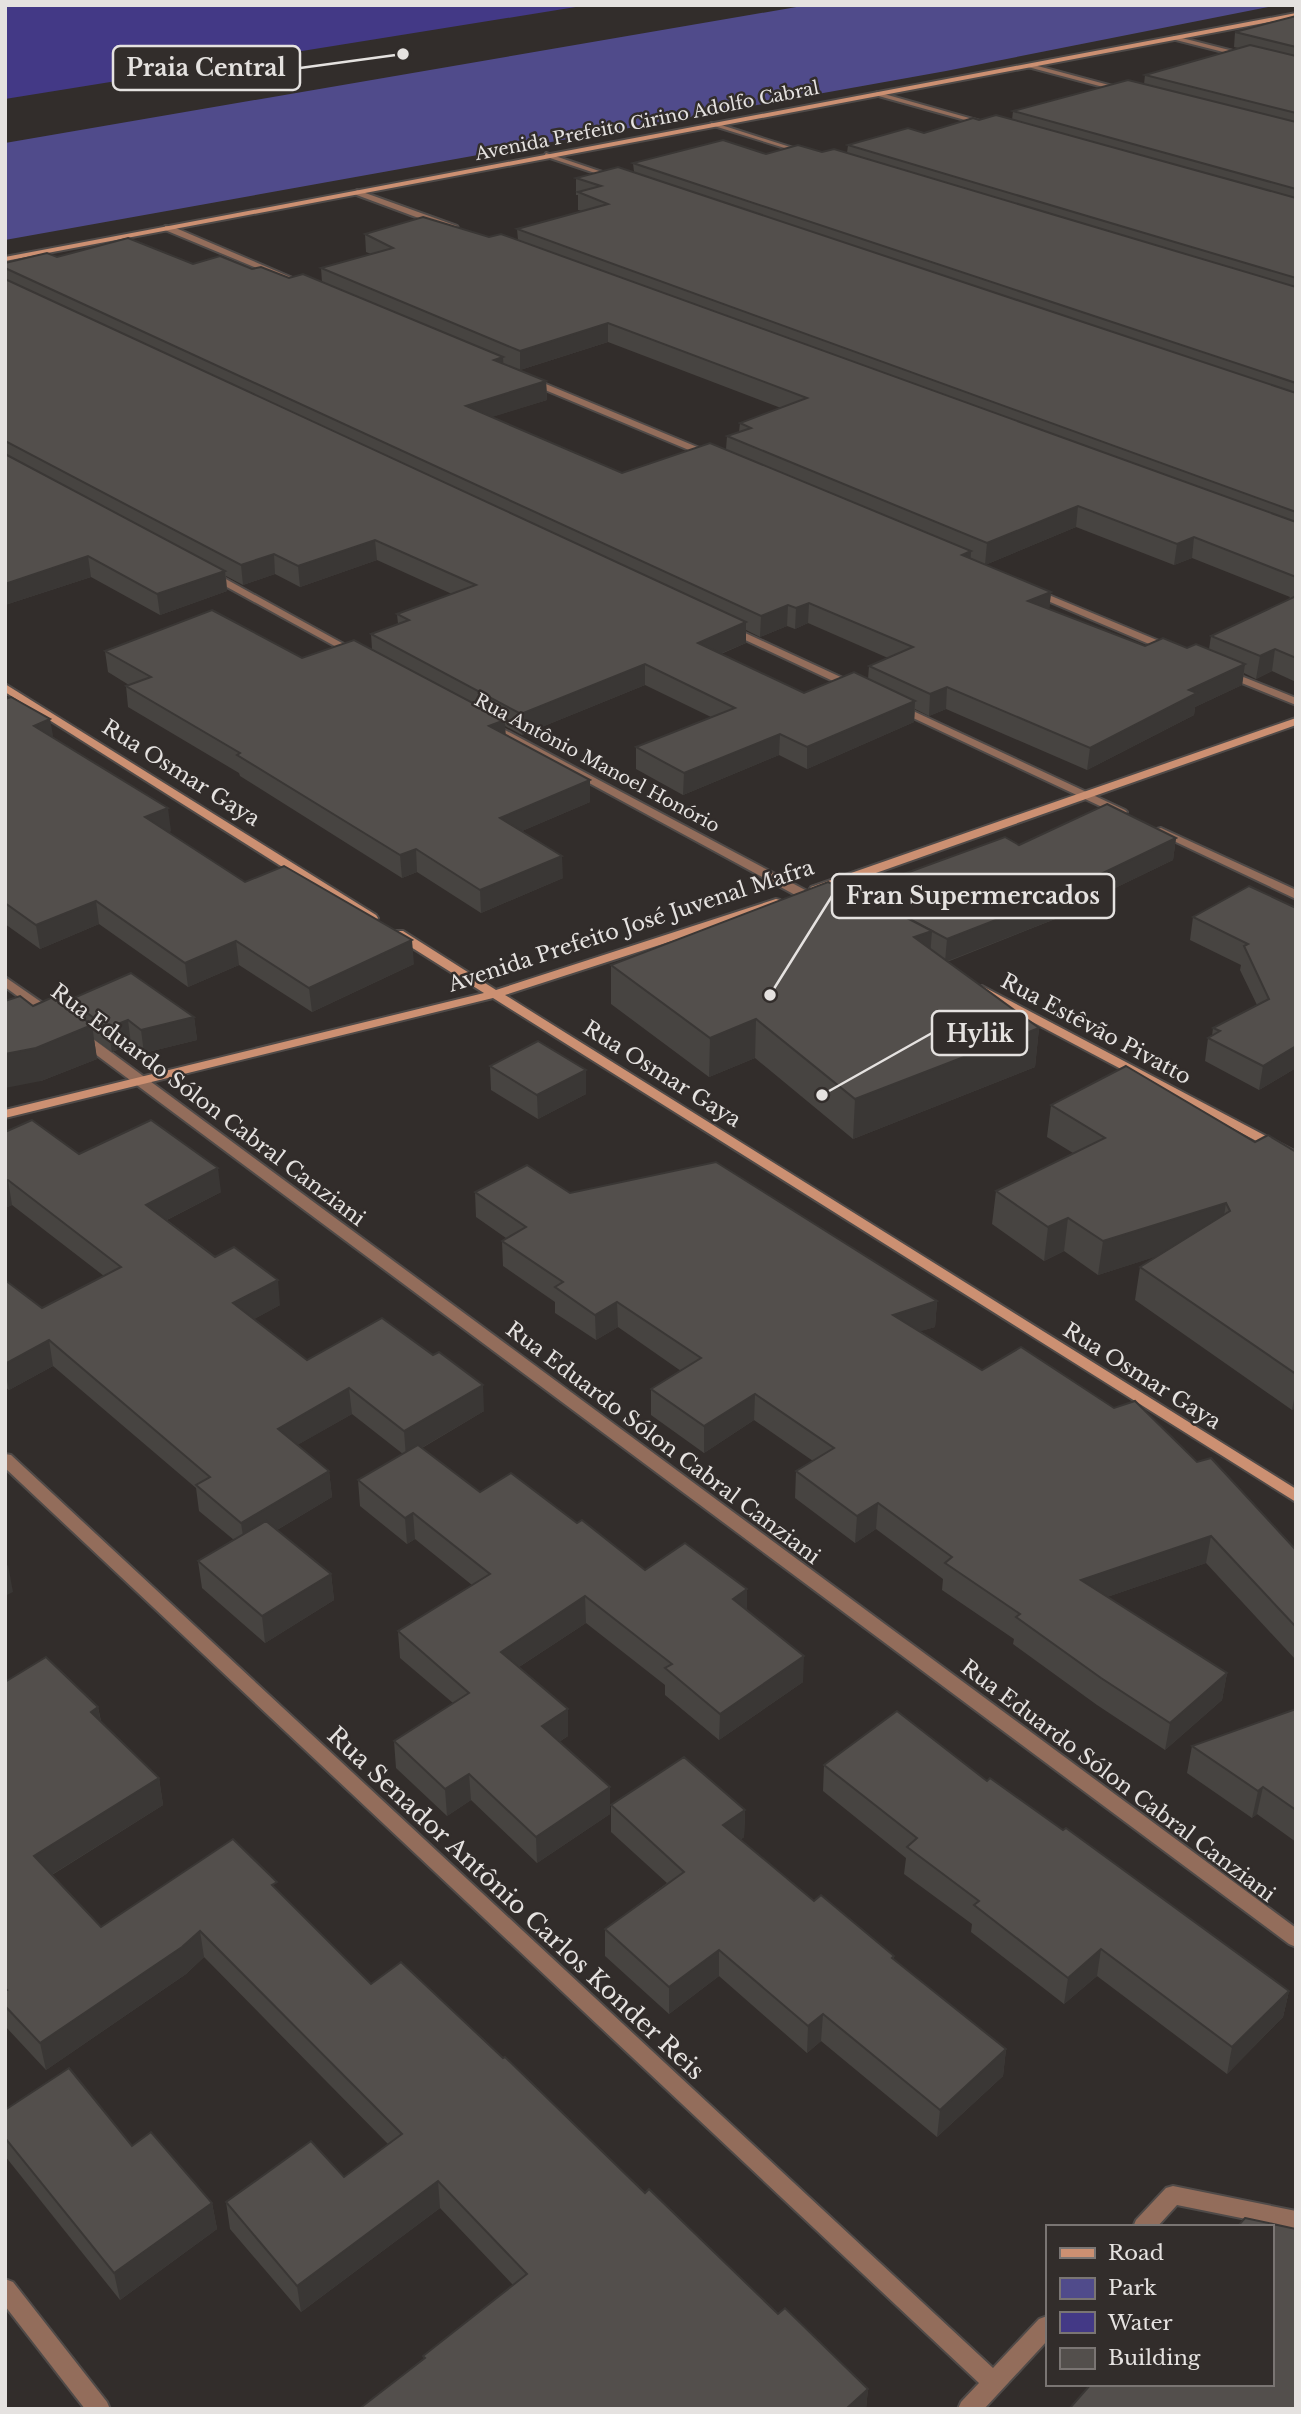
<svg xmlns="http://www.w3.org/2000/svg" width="1301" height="2414" font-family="'Libre Baskerville',serif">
<rect width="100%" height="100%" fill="#322d2b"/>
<path fill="#504b8b" d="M808,5h470l-332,66 -941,169v-97z"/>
<path fill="#433986" d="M5,5h583l-583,94z"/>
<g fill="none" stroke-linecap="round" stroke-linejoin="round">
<defs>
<g id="minor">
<path d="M1174,36l75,19 1,1 -3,2 -75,-19z"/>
<path d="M1030,64l94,25 1,1 -3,2 -94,-25z"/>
<path d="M877,92l110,31 1,1 -5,1 -108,-30z"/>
<path d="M711,123h4l94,30 -5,1 -93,-29z"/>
<path d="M546,153l71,24 2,1 -6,1 -69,-23z"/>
<path d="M357,190l100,36 1,2 -7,2 -97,-36z"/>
<path d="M165,226h6l124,53 -7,2 -123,-51z"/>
<path d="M529,377l185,77 1,2 -7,2 -182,-76 -1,-2z"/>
<path d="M207,572h6l147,81 -9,2 -144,-79z"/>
<path d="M1032,588l144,60 1,2 -9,2 -139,-59 -2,-2z"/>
<path d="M730,626l128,59 1,2 -1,2h-8l-124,-58v-4z"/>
<path d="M1226,670l70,28v7l-74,-30 -1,-2z"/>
<path d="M898,704l227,106 2,2 -2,2h-8l-223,-105 -1,-2z"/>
<path d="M490,722l317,169 2,3 -6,4 -4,-1 -313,-170 -1,-2z"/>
<path d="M1161,828l135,62v9l-139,-66v-4z"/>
<path d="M5,977l52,36 2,3 -2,3h-8l-44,-32z"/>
<path d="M80,1032l5,1 1211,895v19l-7,-3 -1214,-905 -1,-3z"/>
<path d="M5,1454l6,1 982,913 46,-49 8,-3v25l-63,68h-26l3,-7 18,-19 -974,-915z"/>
<path d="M1173,2186l123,25v18l-119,-24 -20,22h-24l3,-7 30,-32z"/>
<path d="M5,2279l8,3 94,120 3,7h-25l-80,-103z"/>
</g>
<g id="secondary">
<path d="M1296,13v4l-1291,244v-4z"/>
<path d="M5,684l371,231 2,3 -2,3h-8l-363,-229z"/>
<path d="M1296,718v7l-477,168 -4,1 -6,-4 2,-3z"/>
<path d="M776,899l4,1v6l-275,89 791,494v13l-803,-504 -488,120v-8l479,-117 -89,-56 -2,-3 2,-3h8l93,59z"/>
<path d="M982,986l314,166v10l-318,-169 -2,-3z"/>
</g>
</defs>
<use href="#minor" stroke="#4f4a48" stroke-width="4"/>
<use href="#secondary" stroke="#4f4a48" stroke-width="4"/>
<use href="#minor" fill="#936d5b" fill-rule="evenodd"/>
<use href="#secondary" fill="#cc9072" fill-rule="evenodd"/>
</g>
<g fill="#474441" fill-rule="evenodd">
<path d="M1296,16v666l-24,-11 -16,8 -12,-6 -2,12 -47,22 -1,8 -107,55 -141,-61 -17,7 -14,-7 -1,13 -107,47 -28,-14 -96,40 -47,-26v-22l75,-30 -66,-32 -123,50 -17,-9v9l85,67 -68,29 41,47 -82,35 -64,-41 -15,6 -162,-102 -1,-3 -111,-66 -2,-21 3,-1 -21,-13 -3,-21 197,7 70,-9 -1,-15 27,-10 -1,-10 55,-20 -75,-34 -77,27 -25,-13 -32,11 -17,-9 1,15 -67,24 -69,-38 -86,28v-342l52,-6 136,7 59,5 37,9 33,4 -1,-14 50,-14 -5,-2 -1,-18 124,3 29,3 -1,-11 65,-18 -4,-1v-15h-2v-17l58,-6 -1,-9 133,-9 56,-2 25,1 1,-8 76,-12 55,-13h33l1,-9 131,-27 1,-9 93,-27 -4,-1 1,-15zM608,342l173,66 -41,15 -1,9 -12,4 -1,13 -104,24 -131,-56 56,-17 -1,-19 -43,-18 17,7zM1076,527l98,38 18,-7 98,39 -1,2 -78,37 -2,13 -64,-3 -96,-37 2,-17 -66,-27zM808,623l80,35 -19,8 -1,13 -64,14 -83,-39 25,-11v-13l14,7 27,-11 8,3z"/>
<path d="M5,699l166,132 -3,1 77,50 169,82 -102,48 -73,-47 -51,22 -89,-63 -59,25 -35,-25z"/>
<path d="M1176,838l-3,22 -89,43 -1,5 -136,54 92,66 -4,39 -182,72 -98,-81 -46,19 -98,-73v-39l223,-80 23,6 162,-46z"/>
<path d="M1296,908v160l-37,22 -54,-29 3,-23 4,-2 1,-8 44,-23 -17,-35 1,-5 -51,-25 3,-23z"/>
<path d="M69,1000l125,17 3,23 -53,13 -13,-9 -19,8 -18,-13 3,20 -56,22 -8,-75 38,4z"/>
<path d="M490,1066l96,28 -48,25 -47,-29z"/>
<path d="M1051,1105l204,37 41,10v256l-4,2 -157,-110 5,-33 17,-11 -59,19 -34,-24 -20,10 -52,-37 4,-33 77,-38 -26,-16z"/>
<path d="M5,1132l74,22 142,38 -54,28 113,85 -26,14 53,41 177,51 -62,37 58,44 97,31 68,47 102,40 56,72 -84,58 -54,-45v-10l-79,-62 -67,44 49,69 -9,6 51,45v27l-73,49 -66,-63 -24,16 -51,-48 -2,-27 59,-38 -53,-45 -2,-27 74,-46 -57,-46 -8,5 -47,-38 -2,-26 45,-26 -51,-40 -55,31 32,26 3,26 -55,33 54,44 3,26 -69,43 -63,-55 -4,-27 36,-21 -35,-29 -3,-23 -143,-122 -44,24 -4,-3v-107l37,28 62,-32 -92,-71 -7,3z"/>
<path d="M475,1192l95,1 367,108 -2,26 -15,4 62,39 215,92 99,88v110l-90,-97 -99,34 120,76 -5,27 -57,50 -68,-45 -84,-61 1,-5 -72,-49 1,-11 -67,-50 -21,14 -60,-45 1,-27 17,-10 -59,-41 -50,33 -53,-38v-26l30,-18 -63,-44 -22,13 -41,-27v-11l-52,-36 -1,-25 4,-3 -30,-21z"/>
<path d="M5,1682l93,25 3,14 58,57 4,27 -111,70 49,52 177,-36 93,93 274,209 133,121 90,75 -2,20h-507l65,-50 -1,-3 90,-71 -73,-77 -139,104 -71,-83 -4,-27 118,-25 44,-33 -184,-187 -18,17 -140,96 -41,-44z"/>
<path d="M1296,1709v133l-39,-28 -5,4 -65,-45 5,-27z"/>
<path d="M824,1765l163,16 302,210 -6,26 -56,57 -130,-98 -33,28 -93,-72 1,-8 -68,-50 2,-16 -83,-67z"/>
<path d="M611,1805l134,5 -1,27 -4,3 74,61 80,55v4l112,89 -3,27 -66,61 -116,-96 -14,12 -88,-77 -50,38 -64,-58v-27l62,-46 -56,-51z"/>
<path d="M5,2110l127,36 80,57 5,26 -97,71 -115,-144z"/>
</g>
<g fill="#3a3735">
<path d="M608,323v19l-88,28v-19z"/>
<path d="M503,357l1,18 -10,-15z"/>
<path d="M546,381l1,19 -80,25 -1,-19z"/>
<path d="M1078,506l-2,21 -91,38 2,-22z"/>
<path d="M1194,537l-2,21 -18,7 3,-21z"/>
<path d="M375,540l2,20 -77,27 -2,-21z"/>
<path d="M971,551l-1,20 -8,-16z"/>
<path d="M274,554l1,20 -32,11 -2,-20z"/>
<path d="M88,556l3,21 -86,28v-21z"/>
<path d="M225,571l2,20 -67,24 -3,-21z"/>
<path d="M1051,592l-2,20 -21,-11z"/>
<path d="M809,603l-1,20 -13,6 1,-21z"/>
<path d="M788,605l-1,21 -27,11 1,-21z"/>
<path d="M746,622v21l-48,20v-20z"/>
<path d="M1275,649l-3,22 -16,8 4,-23z"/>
<path d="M645,664v21l-123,50 -1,-21z"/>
<path d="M1245,664l-3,21 -47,22 -1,8 -107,55 3,-22 99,-58z"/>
<path d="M947,687l-1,22 -17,7 1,-22z"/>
<path d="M915,701l-1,21 -107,47v-22z"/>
<path d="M50,719l4,22 -20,-15z"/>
<path d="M505,720l1,21 -17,-15z"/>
<path d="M780,734l-1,21 -96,40 1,-22z"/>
<path d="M590,780v22l-89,38 -1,-22z"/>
<path d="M168,808l3,23 -23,9 -3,-23z"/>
<path d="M1176,838l-3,22 -89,43 -1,5 -138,54 2,-23 135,-56z"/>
<path d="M416,849l1,23 -15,6 -2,-23z"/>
<path d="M562,856l1,22 -82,35 -1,-23z"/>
<path d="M96,901l3,23 -59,25 -4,-24z"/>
<path d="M932,931l-3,38 -15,-32z"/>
<path d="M412,940l2,24 -102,48 -3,-24z"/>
<path d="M236,941l3,24 -51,22 -3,-24z"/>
<path d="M194,1017l3,23 -53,13 -3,-23z"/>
<path d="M756,1019l-1,39 -46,19 1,-39z"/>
<path d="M128,1020l3,24 -19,8 -4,-24z"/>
<path d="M92,1025l5,34 -56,22 -36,7v-34z"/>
<path d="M1039,1028l-4,39 -182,72 2,-40z"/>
<path d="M1296,1046v22l-37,22 4,-24z"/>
<path d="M586,1070v24l-48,25 -1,-24z"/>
<path d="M218,1168l3,24 -72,37 -3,-24z"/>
<path d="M8,1180l4,25 -7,3v-27z"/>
<path d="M1226,1203l-5,33 -123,39 5,-34z"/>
<path d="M1068,1218l-4,33 -20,10 4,-34z"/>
<path d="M278,1280l2,25 -44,24 -3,-26z"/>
<path d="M937,1301l-2,26 -44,13 2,-25z"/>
<path d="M617,1302l1,25 -22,13 -1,-25z"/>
<path d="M49,1340l4,26 -44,24 -4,-19v-7z"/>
<path d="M483,1385l1,26 -78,46 -2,-26z"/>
<path d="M349,1388l3,26 -72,41 -2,-26z"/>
<path d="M1296,1389v19l-4,2z"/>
<path d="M755,1394l-1,26 -50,33v-27z"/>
<path d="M329,1471l3,26 -87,52 -4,-26z"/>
<path d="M878,1503l-2,26 -21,14 2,-27z"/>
<path d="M413,1513l2,26 -8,5 -2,-26z"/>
<path d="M1211,1536l-5,27 -128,44 3,-27z"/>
<path d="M8,1565l5,27 -8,4v-29z"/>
<path d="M331,1574l3,26 -69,43 -3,-27z"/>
<path d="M747,1589v26l-14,-16z"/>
<path d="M585,1596l1,27 -84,55 -1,-26z"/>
<path d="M804,1656l-1,26 -84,58 1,-26z"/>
<path d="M1227,1673l-5,27 -57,50 5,-27z"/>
<path d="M98,1707l5,27 -12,-22z"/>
<path d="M568,1709v27l-25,16 -1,-26z"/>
<path d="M469,1774l2,26 -24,16 -2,-27z"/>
<path d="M159,1778l4,27 -123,77 -6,-26z"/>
<path d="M610,1787v27l-73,49 -1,-26z"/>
<path d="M1263,1787l-6,27 -5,4 6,-27z"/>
<path d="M745,1810l-1,27 -22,15 1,-27z"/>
<path d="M200,1931l4,26 -18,17 -140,96 -6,-27z"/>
<path d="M1101,1949l-4,27 -33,28 4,-26z"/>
<path d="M719,1950v26l-50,38v-27z"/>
<path d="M1289,1991l-6,26 -56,57 5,-27z"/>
<path d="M823,2014l-2,27 -14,12 1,-27z"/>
<path d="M1006,2049l-3,27 -66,61 3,-27z"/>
<path d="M438,2181l2,27 -139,104 -4,-26z"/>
<path d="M212,2203l5,26 -97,71 -6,-27z"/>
<path d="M868,2389l-2,20h-20z"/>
</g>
<g fill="#534f4c" stroke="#3a3735" stroke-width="2">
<path d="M1296,16v31l-61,-15z"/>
<path d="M1250,45l46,11v57l-151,-38z"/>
<path d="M1128,80l168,42v67l-283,-78z"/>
<path d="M996,115l300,83v80l-448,-133 60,-17 16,5 49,-15 6,2z"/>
<path d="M723,140l43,14 32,-9 24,7 12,-3 462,138v96l-663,-220z"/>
<path d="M618,167l678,226v119l-779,-283 91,-25 -30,-12 23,-6 -25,-8z"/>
<path d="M423,217l66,20 12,-3 795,288v55l-102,-40 -17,7 -99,-38 -91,37 -260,-107 24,-8 -11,-5 67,-25 -199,-75 -88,28 -199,-83 72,-20 -28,-14z"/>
<path d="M128,238l65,26 27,-8 32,13 9,-2 28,11 14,-4 200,83 -9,3 52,21 -80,25 156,67 88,-30 261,108 -9,4 89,37 -23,9 117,45 18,-8 24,10 9,-4 49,20 -56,26 8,3 -107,55 -143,-61 -17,7 -61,-28 44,-19 -104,-44 -13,5 -8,-3 -27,11 -756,-348v-5l42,-10 10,4z"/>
<path d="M5,279l741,343 -48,21 106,50 50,-21 61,29 -108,46 -27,-13 -96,39 -48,-26 99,-39 -90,-44 -124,50 -150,-80 38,-14 -12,-6 79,-29 -101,-45 -77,26 -24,-12 -33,11 -236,-124z"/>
<path d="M5,454l220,117 -68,23 -69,-38 -83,28z"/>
<path d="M1296,596v62l-21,-9 -15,7 -49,-20z"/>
<path d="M212,610l90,48 52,-18 151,80 -16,6 101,54 -90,38 62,38 -82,34 -64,-41 -16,6 -163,-100 3,-2 -114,-67 25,-9 -46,-26z"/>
<path d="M11,697l39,22 -16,7 134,82 -23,9 100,65 39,-16 128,74 -103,48 -73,-47 -51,22 -89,-62 -60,24 -31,-22v-204z"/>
<path d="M1107,804l69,34 -94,45 4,2 -139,54 -90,-48 148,-54 14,8z"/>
<path d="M828,882l6,3 6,-2 92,48 -18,6 125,91 -184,71 -99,-80 -46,19 -99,-73z"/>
<path d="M1249,886l47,22v138l-33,20 -55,-28 12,-7 -7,-3 56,-29 -25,-53 4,-2 -55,-27z"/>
<path d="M131,973l63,44 -53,13 -13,-10 -20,8 -39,-28z"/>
<path d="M20,996l13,10 20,-9 39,28 -56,23 -31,6v-53z"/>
<path d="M538,1041l48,29 -49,25 -47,-29z"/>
<path d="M1126,1066l129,76 13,-7 28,17v222l-156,-107 90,-56 -4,-8 -123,38 -35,-23 -20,9 -52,-36 109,-53 -54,-33z"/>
<path d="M32,1120l47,34 72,-34 67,48 -72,37 69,52 19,-10 44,33 -45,23 74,57 75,-42 51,37 6,-3 44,33 -79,46 -55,-43 -71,41 51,42 -88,52 -45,-38 14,-8 -161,-137 -44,24v-84l37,28 79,-41 -113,-87 -3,1v-49z"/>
<path d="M716,1162l221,139 -44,14 89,55 39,-23 93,61 21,-7 62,61 14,-4 85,92v77l-85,-91 -130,44 146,93 -57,50 -69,-45 -85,-61 4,-3 -75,-51 7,-6 -74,-54 -21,13 -61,-45 38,-23 -79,-54 -51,32 -53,-37 50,-31 -84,-56 -22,13 -40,-28 8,-5 -61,-41 24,-14 -51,-35 52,-27 43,28z"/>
<path d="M418,1445l62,47 31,-19 66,50 5,-3 63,50 40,-27 62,46 -14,10 71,57 -84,58 -55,-46 7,-4 -87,-68 -84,56 67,57 -26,17 68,61 -74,50 -67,-63 -24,15 -51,-48 75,-48 -71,-62 92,-57 -77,-61 -8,5 -47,-38z"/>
<path d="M266,1521l65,53 -69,42 -64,-55z"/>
<path d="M46,1657l52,50 -7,5 68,66 -125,78 67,71 132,-88 44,43 -5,3 99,99 30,-22 102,96 2,-1 140,136 4,-4 129,125 7,-6 83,81 -22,20h-487l66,-51 -2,-2 104,-82 -89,-93 -141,105 -71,-84 85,-61 33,36 58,-43 -202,-203 -18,16 -142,96 -35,-37v-15l2,-1 -2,-2v-306z"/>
<path d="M1296,1709v101l-33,-23 -5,4 -66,-45z"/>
<path d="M897,1711l90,70 3,-3 73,52 3,-2 223,163 -57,56 -131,-98 -33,29 -94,-73 5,-4 -72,-54 10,-9 -93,-73z"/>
<path d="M684,1757l61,53 -22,15 91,76 7,-6 73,61 -2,2 114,91 -66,61 -117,-96 -15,12 -89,-76 -50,37 -64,-58 79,-57 -73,-67z"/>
<path d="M69,2068l63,78 19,-14 61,71 -98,70 -109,-135v-28z"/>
<path d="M1245,2218l51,11v180h-227l22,-25h180v-157h-34z"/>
</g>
<g text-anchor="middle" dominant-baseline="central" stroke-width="5" stroke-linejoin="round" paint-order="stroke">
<g font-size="18" fill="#e5e2e0" stroke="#322d2b">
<text transform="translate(647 121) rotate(-11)">Avenida Prefeito Cirino Adolfo Cabral</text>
<text transform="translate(597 763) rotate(28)">Rua Antônio Manoel Honório</text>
</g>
<g font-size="21" fill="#e5e2e0" stroke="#322d2b">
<text transform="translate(181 773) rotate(32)">Rua Osmar Gaya</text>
<text transform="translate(631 926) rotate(-18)">Avenida Prefeito José Juvenal Mafra</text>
<text transform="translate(1096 1029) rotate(28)">Rua Estêvão Pivatto</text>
<text transform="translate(662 1074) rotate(32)">Rua Osmar Gaya</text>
<text transform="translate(208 1105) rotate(37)">Rua Eduardo Sólon Cabral Canziani</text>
<text transform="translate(1142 1376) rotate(32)">Rua Osmar Gaya</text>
<text transform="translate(663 1443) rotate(37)">Rua Eduardo Sólon Cabral Canziani</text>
<text transform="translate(1118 1781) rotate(37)">Rua Eduardo Sólon Cabral Canziani</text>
</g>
<g font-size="24" fill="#e5e2e0" stroke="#322d2b">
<text transform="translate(516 1903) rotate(43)">Rua Senador Antônio Carlos Konder Reis</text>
</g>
</g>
<path fill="none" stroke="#e5e2e0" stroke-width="2.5" d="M403 54L300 68M770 995L832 896M822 1095L932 1033"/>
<g fill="#e5e2e0" stroke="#322d2b" stroke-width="2.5">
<circle cx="403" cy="54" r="7"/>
<circle cx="770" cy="995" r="7"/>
<circle cx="822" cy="1095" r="7"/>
</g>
<g fill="#322d2b" stroke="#e5e2e0" stroke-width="2.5">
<rect x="113" y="46" width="187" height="44" rx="7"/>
<rect x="832" y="874" width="282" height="44" rx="7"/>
<rect x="932" y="1011" width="95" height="44" rx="7"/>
</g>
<g font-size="23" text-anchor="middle" font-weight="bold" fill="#e5e2e0">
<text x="206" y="76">Praia Central</text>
<text x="973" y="904">Fran Supermercados</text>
<text x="980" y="1042">Hylik</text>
</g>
<rect width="1301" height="2414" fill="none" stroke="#e5e2e0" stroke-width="14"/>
<rect x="1046" y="2225" width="228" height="161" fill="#322d2b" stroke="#7a7573" stroke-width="2"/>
<rect x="1060" y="2248" width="35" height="10" fill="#cc9072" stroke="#7a7573" stroke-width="2"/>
<text x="1108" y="2260" font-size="21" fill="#e5e2e0">Road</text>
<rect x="1060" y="2278" width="35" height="21" fill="#504b8b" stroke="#7a7573" stroke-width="2"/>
<text x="1108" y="2295" font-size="21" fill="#e5e2e0">Park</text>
<rect x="1060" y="2312" width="35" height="21" fill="#433986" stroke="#7a7573" stroke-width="2"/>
<text x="1108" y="2330" font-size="21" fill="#e5e2e0">Water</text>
<rect x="1060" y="2348" width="35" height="21" fill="#534f4c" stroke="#7a7573" stroke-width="2"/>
<text x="1108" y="2365" font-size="21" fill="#e5e2e0">Building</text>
</svg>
